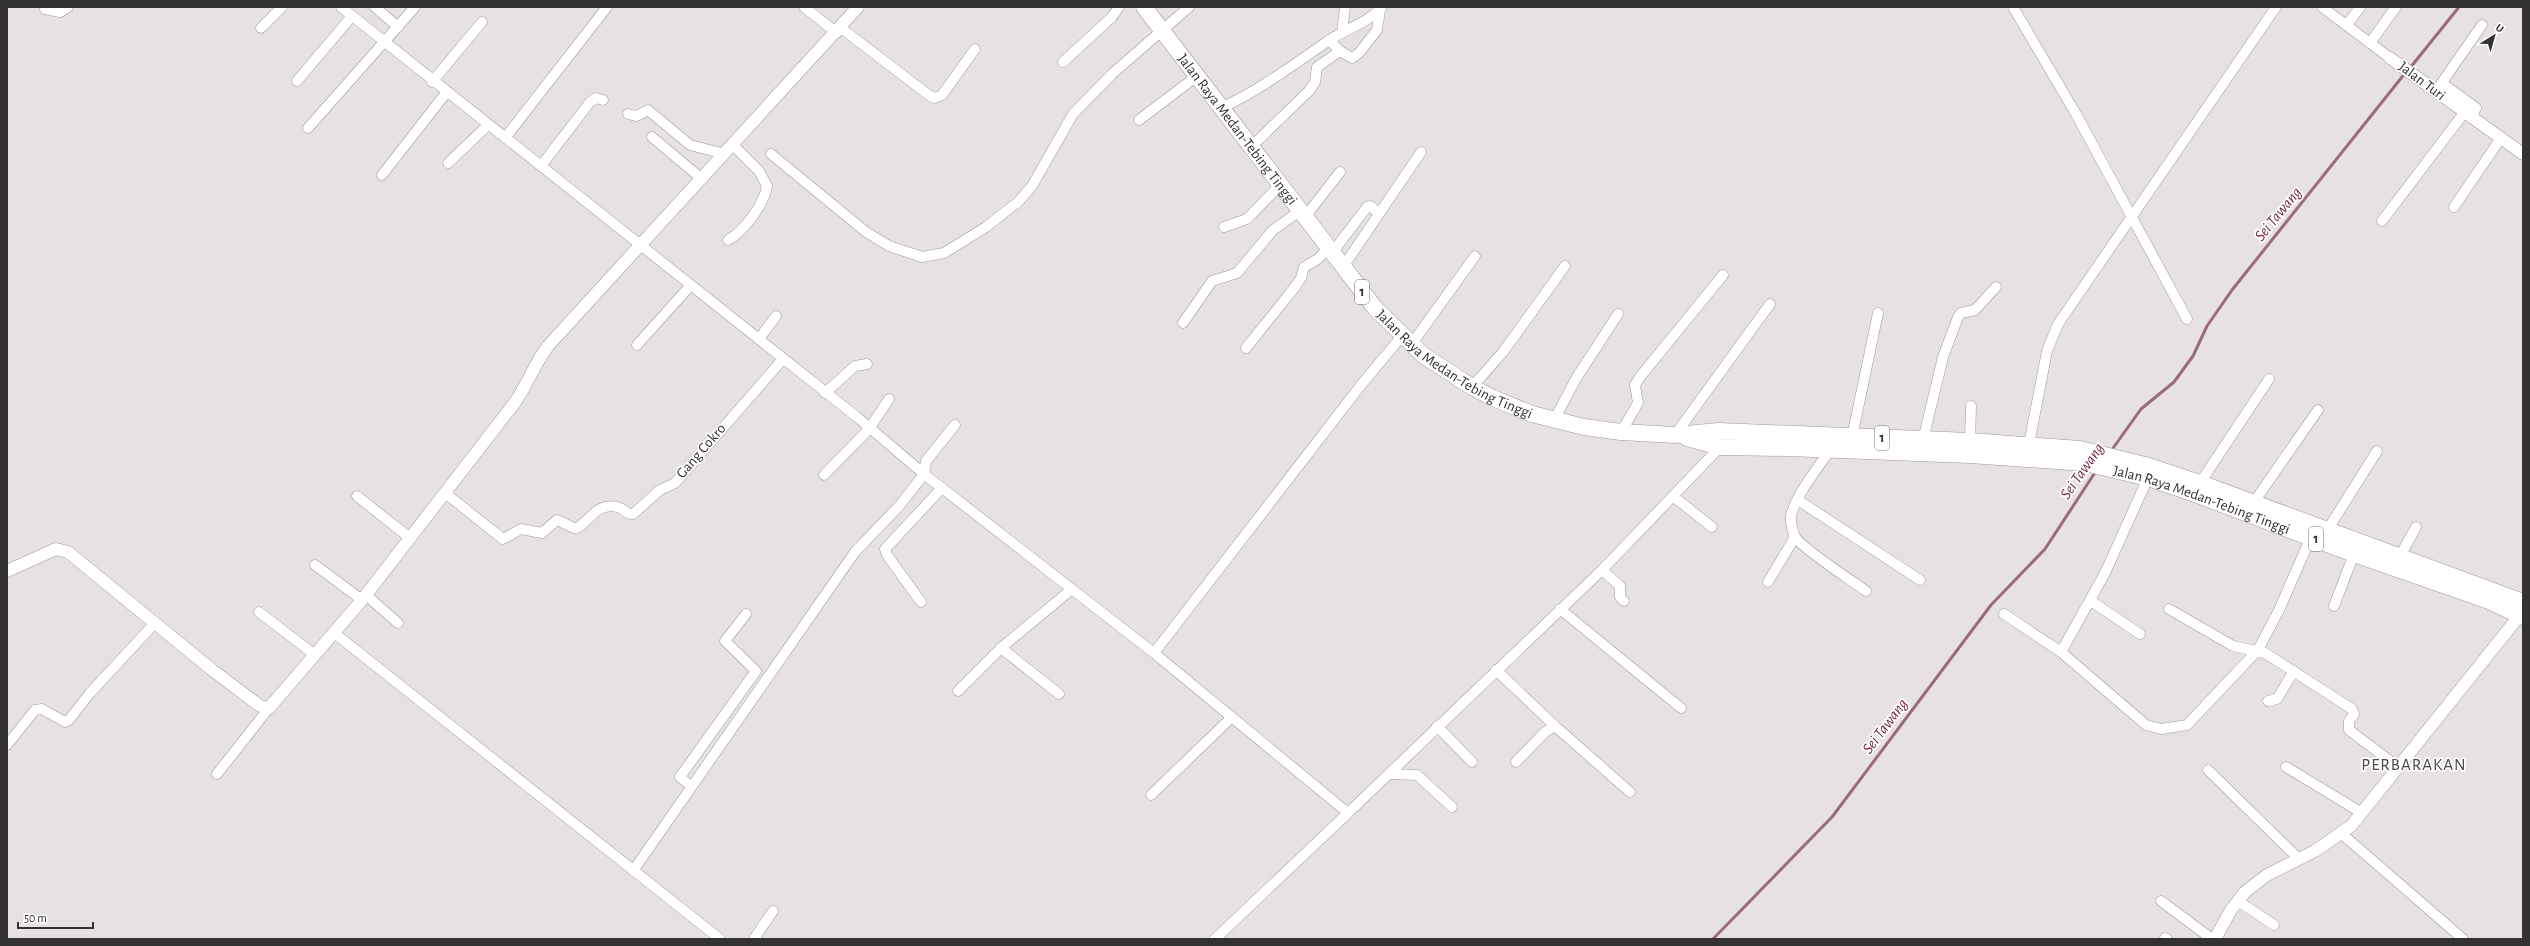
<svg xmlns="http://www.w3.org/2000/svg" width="2530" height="946" font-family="'Alegreya Sans',sans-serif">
<rect width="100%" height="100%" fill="#e7e1e2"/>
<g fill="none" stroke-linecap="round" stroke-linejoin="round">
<g stroke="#9a6c78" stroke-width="3">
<path d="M2410,68l49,-61"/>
<path d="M2111,451l30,-42 33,-27 19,-26 14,-30 25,-36 174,-218"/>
<path d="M1713,939l119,-122 159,-212 54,-56 51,-78"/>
</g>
<defs>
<g id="minor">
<path d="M341,7l516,410 67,57 230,179 194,160 254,-243 118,-123"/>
<path d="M375,7l23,20"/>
<path d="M804,7l33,26"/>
<path d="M2013,7l63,107 111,205"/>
<path d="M2322,7l68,51"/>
<path d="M45,9l15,3 8,-5"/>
<path d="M2347,25l13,-18"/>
<path d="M261,28l21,-21"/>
<path d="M841,28l89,68 5,2 7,-3 33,-46"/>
<path d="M1342,33l3,-26"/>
<path d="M2370,43l26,-36"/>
<path d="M1340,51l12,7 7,-5 18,-23 3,-20"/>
<path d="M1063,62l49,-45 7,-10"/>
<path d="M297,81l55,-65"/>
<path d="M432,82l50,-60"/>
<path d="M2442,83l34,25 -5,10"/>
<path d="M2436,91l46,-66"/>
<path d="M1221,108c39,-18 72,-43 107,-67 17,-12 40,-18 54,-34"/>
<path d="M628,114l8,2 12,-6 42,35 35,9"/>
<path d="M1139,120l58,-44"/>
<path d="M308,128l107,-121"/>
<path d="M652,137l50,42"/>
<path d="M505,138l102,-131"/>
<path d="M1251,147l58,-56 6,-9 2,-15 23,-16 -11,-11"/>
<path d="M771,154l95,78 23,14 33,11 22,-4 42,-26 32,-25 14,-16 41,-72 39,-40 77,-67"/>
<path d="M448,163l40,-38"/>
<path d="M541,166l49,-64 6,-4 7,2"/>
<path d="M382,175l64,-82"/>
<path d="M2454,207l47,-69"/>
<path d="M1305,217l35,-45"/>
<path d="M2382,221l82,-108"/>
<path d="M1224,227l23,-8 33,-34"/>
<path d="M728,240c16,-9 36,-35 39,-54l-8,-15 -26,-26"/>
<path d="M1332,253l35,-46 3,-1 9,7"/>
<path d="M1343,267l78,-115"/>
<path d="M1183,323l29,-42 25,-8 36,-43 27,-19"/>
<path d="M759,339l17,-23"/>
<path d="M637,345l53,-59"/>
<path d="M1411,345l64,-89"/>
<path d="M1246,348l49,-61 6,-9 3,-11 14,-8 10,-11"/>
<path d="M1472,387l31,-35 62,-86"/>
<path d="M825,393l30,-27 12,-2"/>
<path d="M1554,420l23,-43 41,-63"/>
<path d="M1621,432l17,-29 -3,-18 5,-8 83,-102"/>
<path d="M1675,435l95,-131"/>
<path d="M1852,437l26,-124"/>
<path d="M1923,440l20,-83 15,-40 3,-4 14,-3 21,-23"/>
<path d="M1970,441l1,-35"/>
<path d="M2029,444l18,-93 11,-27 218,-317"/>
<path d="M1830,450c-12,18 -35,46 -39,66 -1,5 2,17 4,21 9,13 56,43 71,54"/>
<path d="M824,475l45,-46 20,-30"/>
<path d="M2200,483l69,-104"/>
<path d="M445,493l58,46 18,-10 21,4 15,-13 17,8h3c13,-8 21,-26 40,-21 7,1 9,8 16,7l27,-24 15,-7 108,-124"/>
<path d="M357,496l53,42"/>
<path d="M1674,497l38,30"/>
<path d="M1798,500l122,80"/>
<path d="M2254,502l64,-92"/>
<path d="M2328,529l49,-78"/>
<path d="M2400,556l16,-29"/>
<path d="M315,565l47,35"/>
<path d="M1602,570l18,16v11l4,4"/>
<path d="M1768,582l27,-45"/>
<path d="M366,595l32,28"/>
<path d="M2091,601l49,33"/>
<path d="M921,602l-34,-47 -2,-6 57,-61"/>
<path d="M2334,606l20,-52"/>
<path d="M1560,609l121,99"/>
<path d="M2169,609l64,37 32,7 87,56 2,5 -5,7v9l49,37"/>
<path d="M259,612l56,43"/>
<path d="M2004,614l57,38 85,73 15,4 26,-4 71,-75 21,-40 32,-73"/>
<path d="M333,632l387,307"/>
<path d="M1001,648l58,46"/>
<path d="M2061,652l44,-79 43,-95"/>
<path d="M1154,653l207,-268 41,-49"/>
<path d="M1496,670l59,56 75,66"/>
<path d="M958,691l43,-43 71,-59"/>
<path d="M2268,701l9,-2 17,-28"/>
<path d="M1437,726l35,36"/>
<path d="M7,745l28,-35 7,-1 23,13 4,-2 21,-27 65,-70"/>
<path d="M1516,762l29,-30 10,-6"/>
<path d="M2286,767l76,46"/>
<path d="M2208,770l91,89"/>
<path d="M217,774l52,-66"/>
<path d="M1390,774l27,1 35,32"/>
<path d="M691,786l-11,-9 76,-106 -31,-30 21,-27"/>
<path d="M1151,795l80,-77"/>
<path d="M2342,834l121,105"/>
<path d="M633,871l222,-319 45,-47 24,-31 2,-13 29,-36"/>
<path d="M2161,901l51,38"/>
<path d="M2238,901l36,24"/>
<path d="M2165,938l2,1"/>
<path d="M754,939l19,-28"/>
<path d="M1215,939l133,-126"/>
</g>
<g id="tertiary">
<path d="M2390,58l133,96"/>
<path d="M7,571l49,-22 12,3 143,117 49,37 9,2 93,-108 154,-199c12,-18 19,-38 32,-55l310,-339"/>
<path d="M2215,939l16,-29 14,-18 22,-17 48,-24 36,-25 169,-211"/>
</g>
<g id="trunk">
<path id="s1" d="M1144,7l231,301 48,47 49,32 21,11 39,16 52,13 37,5 54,3 44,-4 251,10 110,8 69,17 51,17 323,119"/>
<path id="s2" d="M1687,438l33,9 68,1 182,7 115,8 63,15 47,16 159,60 135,47 34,16"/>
</g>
</defs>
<use href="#minor" stroke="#9f999a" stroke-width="11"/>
<use href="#tertiary" stroke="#9f999a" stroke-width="13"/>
<use href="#trunk" stroke="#9f999a" stroke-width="17"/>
<use href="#minor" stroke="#fff" stroke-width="10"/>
<use href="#tertiary" stroke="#fff" stroke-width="12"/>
<use href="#trunk" stroke="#fff" stroke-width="16"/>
</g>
<g text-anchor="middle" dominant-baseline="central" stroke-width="3.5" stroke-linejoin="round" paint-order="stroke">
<g fill="#fff" stroke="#706f6f" stroke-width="1">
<rect x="1355" y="280" width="14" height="24" rx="3"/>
<rect x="1875" y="426" width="14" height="24" rx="3"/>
<rect x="2309" y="527" width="14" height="24" rx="3"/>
</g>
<g font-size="14" font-weight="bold" fill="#333131">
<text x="1362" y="292">1</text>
<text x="1882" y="438">1</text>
<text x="2316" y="539">1</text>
</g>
<g font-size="15" fill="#333131" stroke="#fff">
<text transform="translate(2422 81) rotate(37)">Jalan Turi</text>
<text stroke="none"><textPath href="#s1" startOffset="154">Jalan Raya Medan-Tebing Tinggi</textPath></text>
<text stroke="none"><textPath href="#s1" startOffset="478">Jalan Raya Medan-Tebing Tinggi</textPath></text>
<text transform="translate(701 451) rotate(-49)">Gang Cokro</text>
<text stroke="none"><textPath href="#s2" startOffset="522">Jalan Raya Medan-Tebing Tinggi</textPath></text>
</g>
<g font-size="16" font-style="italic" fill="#742641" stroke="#fff">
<text transform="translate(2278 214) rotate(-51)">Sei Tawang</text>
<text transform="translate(2082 471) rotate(-55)">Sei Tawang</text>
<text transform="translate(1885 726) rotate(-53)">Sei Tawang</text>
</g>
<g font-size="17" letter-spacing="1" fill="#4c4748" stroke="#fff">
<text x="2414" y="764">PERBARAKAN</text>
</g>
</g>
<rect width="2530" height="946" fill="none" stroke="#333131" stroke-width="16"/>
<g transform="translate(2494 36) rotate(37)" stroke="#ffffff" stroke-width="3" paint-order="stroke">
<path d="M0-3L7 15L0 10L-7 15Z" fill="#333131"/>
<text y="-6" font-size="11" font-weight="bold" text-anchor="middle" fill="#333131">U</text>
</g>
<path d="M18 922v6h75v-6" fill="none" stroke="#333131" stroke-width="2"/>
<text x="24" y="922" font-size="12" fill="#333131" stroke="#ffffff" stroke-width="3" paint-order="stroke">50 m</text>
</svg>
